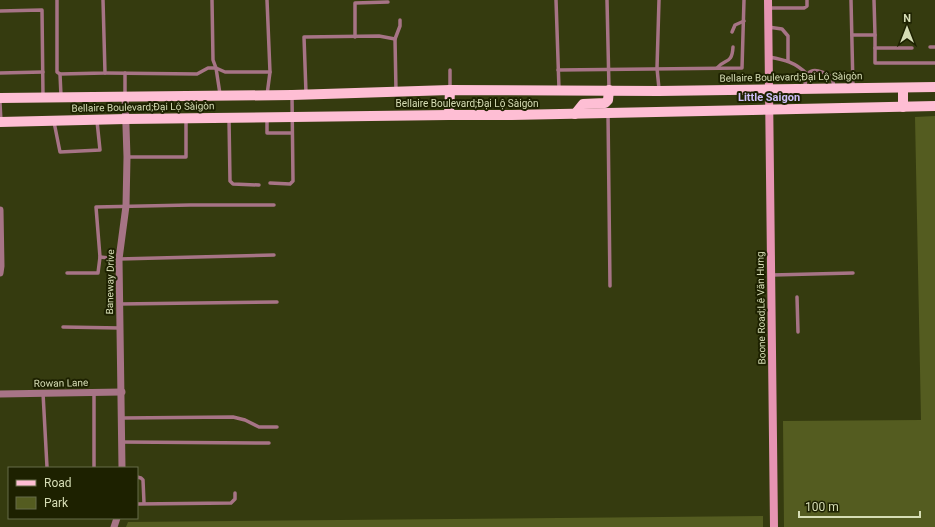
<svg xmlns="http://www.w3.org/2000/svg" width="935" height="527" font-family="Roboto,sans-serif">
<rect width="100%" height="100%" fill="#353b0f"/>
<g fill="#545c20">
<path d="M935,116v411h-151l-1,-106 138,-1 -6,-303z"/>
<path d="M763,516v11h-637l2,-5z"/>
</g>
<g fill="none" stroke-linecap="round" stroke-linejoin="round">
<g stroke="#a77486" stroke-width="3.5">
<path d="M57,0v72l3,2"/>
<path d="M212,0l1,60 3,8 4,26"/>
<path d="M556,0l3,89"/>
<path d="M607,0l2,89"/>
<path d="M851,0l2,87"/>
<path d="M768,8h36l3,-2v-6"/>
<path d="M0,11l42,-1 1,86"/>
<path d="M768,27l14,2 6,7v25"/>
<path d="M732,32l3,-7 9,-4"/>
<path d="M852,35h23l-1,-35"/>
<path d="M875,35v28h60"/>
<path d="M355,37v-34l33,-1"/>
<path d="M395,39l5,-13v-6"/>
<path d="M930,47h5"/>
<path d="M875,48h37"/>
<path d="M769,57c16,3 26,5 38,17"/>
<path d="M717,68c8,-10 15,-3 16,-21"/>
<path d="M450,70v19"/>
<path d="M558,70l184,-2 2,-68"/>
<path d="M0,73l43,-1"/>
<path d="M105,73l92,1 11,-6h8l9,4h45"/>
<path d="M805,87c0,-21 12,-19 27,-10l2,10"/>
<path d="M659,89l-2,-21 2,-68"/>
<path d="M306,93l-2,-56 75,-1 16,3 1,52"/>
<path d="M125,95v-22"/>
<path d="M267,95l3,-23 -3,-72"/>
<path d="M61,96l-1,-22 45,-1 -2,-73"/>
<path d="M0,103l1,19"/>
<path d="M608,113l2,173"/>
<path d="M267,118v15h25"/>
<path d="M229,119l1,62 3,3 26,1"/>
<path d="M54,122l6,30 40,-2 -3,-29"/>
<path d="M127,157h59v-38"/>
<path d="M270,183l20,1 3,-3 -1,-85"/>
<path d="M100,257l19,2 155,-4"/>
<path d="M67,273h31l2,-16 -4,-50 94,-2h84"/>
<path d="M772,275l81,-2"/>
<path d="M797,297l1,35"/>
<path d="M119,304l158,-2"/>
<path d="M63,327l57,1"/>
<path d="M43,393l4,74"/>
<path d="M94,393v75"/>
<path d="M122,418l111,-1 12,3 14,7h18"/>
<path d="M122,442l147,1"/>
<path d="M137,477l4,1 2,2 1,23"/>
<path d="M137,504l94,-1 4,-4v-6"/>
</g>
<g stroke="#a77486" stroke-width="7">
<path d="M0,210l1,56 -1,7"/>
<path d="M0,394l122,-2"/>
<path d="M122,468l-3,-209 7,-53 1,-49 -2,-61"/>
<path d="M114,527l3,-9"/>
</g>
<path stroke="#e694b2" stroke-width="8" d="M768,0l6,527"/>
<g stroke="#febed4" stroke-width="10">
<path d="M903,88v19"/>
<path d="M0,98l292,-3 158,-5 209,1 276,-4"/>
<path d="M575,114l8,-10 22,-1 3,-3 1,-10"/>
<path d="M449,115l1,-25"/>
<path d="M0,122l126,-3 323,-4h63l423,-9"/>
</g>
</g>
<g text-anchor="middle" dominant-baseline="central" stroke-width="4" stroke-linejoin="round" paint-order="stroke">
<g font-size="10" fill="#d6ddb5" stroke="#1d2100">
<text transform="translate(791 77) rotate(-1)">Bellaire Boulevard;Đại Lộ Sàigòn</text>
<text x="467" y="103">Bellaire Boulevard;Đại Lộ Sàigòn</text>
<text transform="translate(143 107) rotate(-1)">Bellaire Boulevard;Đại Lộ Sàigòn</text>
<text transform="translate(110 282) rotate(-89)">Baneway Drive</text>
<text transform="translate(761 308) rotate(-91)">Boone Road;Lê Văn Hưng</text>
<text transform="translate(61 383) rotate(-1)">Rowan Lane</text>
</g>
<g font-size="11" font-weight="bold" fill="#cdbff8" stroke="#1d2100">
<text x="769" y="97">Little Saigon</text>
</g>
</g>
<rect x="8" y="467" width="130" height="52" fill="#1d2100" stroke="#676c48"/>
<rect x="16" y="480" width="20" height="6" fill="#febed4" stroke="#676c48"/>
<text x="44" y="487" font-size="12" fill="#d6ddb5">Road</text>
<rect x="16" y="497" width="20" height="12" fill="#545c20" stroke="#676c48"/>
<text x="44" y="507" font-size="12" fill="#d6ddb5">Park</text>
<g transform="translate(907 28)" stroke="#1d2100" stroke-width="3" paint-order="stroke">
<path d="M0-3L7 15L0 10L-7 15Z" fill="#d6ddb5"/>
<text y="-6" font-size="11" font-weight="bold" text-anchor="middle" fill="#d6ddb5">N</text>
</g>
<path d="M799 511v6h121v-6" fill="none" stroke="#d6ddb5" stroke-width="2"/>
<text x="805" y="511" font-size="12" fill="#d6ddb5" stroke="#1d2100" stroke-width="3" paint-order="stroke">100 m</text>
</svg>
